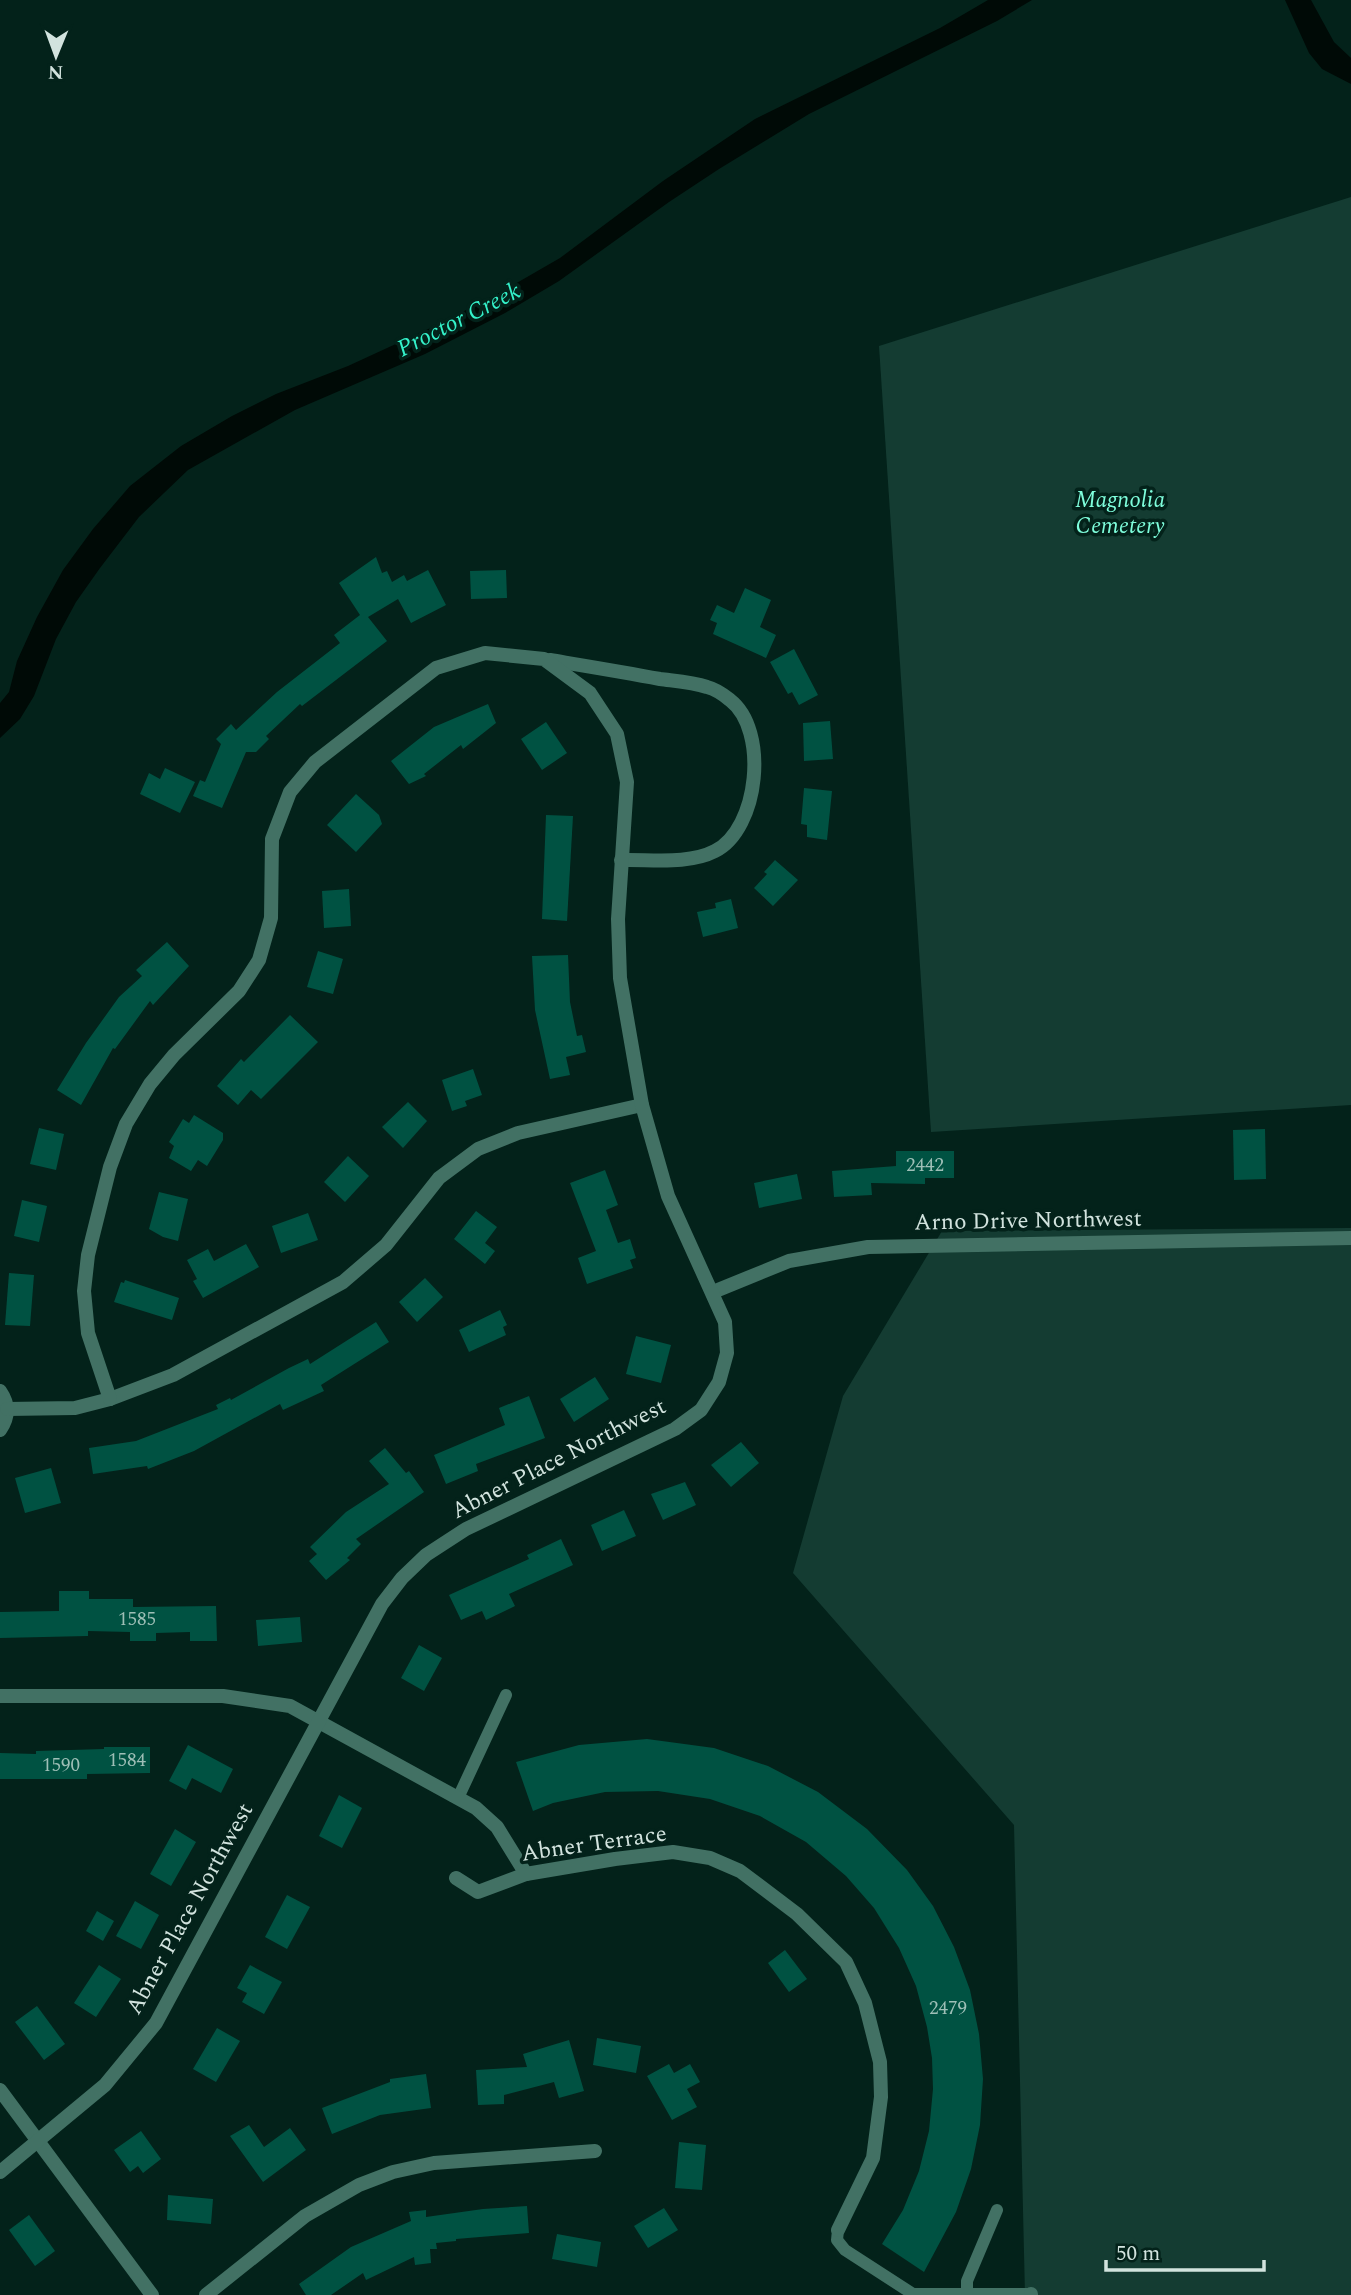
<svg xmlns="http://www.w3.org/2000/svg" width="1351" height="2295" font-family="Spectral,serif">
<rect width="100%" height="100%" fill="#03221a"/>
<g fill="#143c32">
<path d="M1351,197v908l-420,27 -52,-786z"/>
<path d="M1351,1228v1067h-326l-11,-470 -221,-252 50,-177 99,-165z"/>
</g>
<g fill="#000a06">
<path d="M988,0h44l-35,21 -188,93 -90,55 -50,33 -110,79 -54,32 -80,41 -130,56 -107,60 -49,47 -39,51 -24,34 -20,37 -22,57 -14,23 -20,19v-35l9,-11 8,-31 20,-44 26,-47 30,-41 37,-43 51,-40 51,-30 44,-22 72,-28 89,-41 64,-33 59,-34 103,-77 92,-62 185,-91z"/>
<path d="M1285,0h26l23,42 17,16v26l-29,-15 -13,-16z"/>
</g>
<g fill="#005242">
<path d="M376,557l6,16 5,-2 5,11 12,-7 3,6 21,-11 18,35 -35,18 -13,-24 -30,18 19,24 -85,65 -2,-2 -34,32 3,3 -13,13h-10l-24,56 -29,-12 7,-16 5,2 16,-38 -5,-5 15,-15 5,6 41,-38 63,-49 -6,-8 26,-20 -21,-32z"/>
<path d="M506,570l1,28 -36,1 -1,-28z"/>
<path d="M745,588l26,12 -11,27 16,8 -10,23 -53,-24 4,-11 -7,-3 7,-15 17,8z"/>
<path d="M794,649l24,46 -19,10 -7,-13 -4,2 -18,-32z"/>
<path d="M488,704l8,19 -33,26 -2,-4 -37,29 2,2 -17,8 -18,-23 43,-34z"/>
<path d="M830,721l3,38 -29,2 -1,-38z"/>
<path d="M546,722l21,31 -25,17 -21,-31z"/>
<path d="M165,768l30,14 -15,31 -40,-19 9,-21 11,6z"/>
<path d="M804,788l28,3 -5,49 -20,-3v-12l-6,-1z"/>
<path d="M356,794l23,21 3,9 -26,28 -29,-27z"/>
<path d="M546,815l27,1 -6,105 -25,-2z"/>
<path d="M775,860l23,20 -25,26 -19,-18 13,-14 -3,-2z"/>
<path d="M349,889l2,37 -27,2 -2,-37z"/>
<path d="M731,899l7,29 -35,9 -6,-25 19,-4 -1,-5z"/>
<path d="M167,942l22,24 -36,39 -3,-4 -35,48 -2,-1 -32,57 -24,-15 29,-47 33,-46 23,-21 -6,-6z"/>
<path d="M318,951l25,8 -10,35 -26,-7z"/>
<path d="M568,955l2,47 7,34 5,-1 4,17 -20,5 4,18 -20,4 -15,-69 -3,-54z"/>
<path d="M290,1015l28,27 -57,57 -10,-9 -13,15 -21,-19 24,-27 3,3z"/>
<path d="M473,1069l9,26 -17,6 2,5 -15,5 -10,-31z"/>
<path d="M408,1102l19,19 -24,27 -21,-21z"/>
<path d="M194,1115l29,18v7l-16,26 -9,-6 -7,11 -22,-13 5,-12 -5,-4 14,-23 6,4z"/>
<path d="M39,1128l25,6 -8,36 -26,-6z"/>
<path d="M1265,1129l1,50 -32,1 -1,-50z"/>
<path d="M896,1151h58v27h-29v6l-54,-1 1,12 -38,2 -2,-26 64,-5z"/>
<path d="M348,1156l21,20 -24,26 -21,-20z"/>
<path d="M605,1170l13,35 -12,5 12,33 12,-4 6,19 -6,2 3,8 -46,16 -9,-26 18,-7 -26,-68z"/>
<path d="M797,1174l5,25 -43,9 -5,-25z"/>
<path d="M159,1192l29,7 -10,42 -15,-4 -14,-8z"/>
<path d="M22,1200l25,6 -8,36 -25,-6z"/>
<path d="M476,1211l21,16 -12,16 10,8 -10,13 -31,-25z"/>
<path d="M308,1213l10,27 -37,13 -9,-27z"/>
<path d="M246,1244l13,23 -56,31 -10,-17 4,-2 -10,-19 21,-11 6,12z"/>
<path d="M9,1273l25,2 -4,51 -25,-1z"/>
<path d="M425,1278l18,19 -26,25 -18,-20z"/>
<path d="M125,1280l54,18 -7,22 -58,-18 7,-20 3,1z"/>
<path d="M500,1310l7,15 -4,2 3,8 -37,17 -10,-22z"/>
<path d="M376,1322l13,20 -68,43 3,6 -41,19 -3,-6 -86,47 -46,18 -1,-3 -54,8 -4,-26 47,-7 82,-32 -2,-4 14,-7 1,2 58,-32 19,-9 2,5z"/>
<path d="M636,1336l35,9 -10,38 -35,-9z"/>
<path d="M595,1377l14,22 -35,23 -14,-23z"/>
<path d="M529,1396l16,42 -69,26 2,7 -32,13 -12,-29 71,-30 -6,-17z"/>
<path d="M741,1442l18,21 -28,24 -20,-22z"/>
<path d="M385,1448l21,25 3,-2 15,21 -68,47 5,5 -14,14 3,2 -24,20 -17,-19 8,-7 -7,-7 36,-35 43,-28 -20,-23z"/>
<path d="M51,1468l10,35 -36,10 -10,-35z"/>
<path d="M685,1482l11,23 -33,15 -12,-26z"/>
<path d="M624,1510l12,26 -34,15 -11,-26z"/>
<path d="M561,1539l12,26 -64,29 6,12 -29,14 -4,-9 -21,9 -12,-25 80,-36 -2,-4z"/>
<path d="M59,1591h30v8h44v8l83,-1 1,35h-27v-9l-34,1v8h-26v-9l-42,-1v5l-88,2v-26l59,-1z"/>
<path d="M300,1617l2,25 -44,4 -2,-26z"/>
<path d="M419,1645l23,13 -18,33 -23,-13z"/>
<path d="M647,1739l67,9 54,18 50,26 49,37 40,41 26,36 21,41 16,43 9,44 4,45 -3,46 -9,44 -15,43 -32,60 -42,-28 21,-34 16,-39 10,-40 4,-42 -1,-31 -5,-31 -11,-41 -17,-38 -25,-40 -28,-32 -40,-34 -46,-26 -50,-17 -52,-8 -53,1 -52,11 -20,8 -17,-49 63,-17z"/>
<path d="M188,1745l45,24 -12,24 -29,-15 -6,12 -17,-9z"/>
<path d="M104,1747h46v26l-63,1v5h-87v-26l36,1v-3l68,-2z"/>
<path d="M339,1795l23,13 -20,40 -23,-12z"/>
<path d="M175,1829l21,13 -25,44 -21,-12z"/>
<path d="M287,1895l23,12 -23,42 -22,-12z"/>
<path d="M135,1901l24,14 -18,34 -25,-13z"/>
<path d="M97,1911l17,10 -11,20 -17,-10z"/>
<path d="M785,1950l22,29 -18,13 -21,-29z"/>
<path d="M99,1965l22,14 -25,38 -22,-14z"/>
<path d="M250,1965l32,17 -18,32 -22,-12 5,-9 -10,-5z"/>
<path d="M37,2006l28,38 -21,16 -29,-38z"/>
<path d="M217,2028l23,13 -24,41 -23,-13z"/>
<path d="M597,2038l44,8 -5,27 -43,-8z"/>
<path d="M569,2040l15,51 -25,7 -5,-16 -50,13v9l-26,1 -2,-35 51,-3 -4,-13z"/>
<path d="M669,2064l5,9 16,-9 10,18 -13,7 10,18 -25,13 -25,-44z"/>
<path d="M426,2074l5,34 -51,7 -48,19 -10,-26 68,-26v-3z"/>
<path d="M249,2125l15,22 26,-19 16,22 -43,32 -33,-46z"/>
<path d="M141,2131l20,28 -18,14 -5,-7 -8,6 -16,-22z"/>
<path d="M679,2142l27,3 -4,45 -27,-2z"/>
<path d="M168,2195l45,4 -2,25 -44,-4z"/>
<path d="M527,2206l2,27 -73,6v2l-20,2 1,6h-7l1,14 -16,2 -1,-8 -48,23 -3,-7 -32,22h-25l-7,-11 52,-37 60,-26 -2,-9 17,-2v7l57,-8z"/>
<path d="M664,2208l14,22 -30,18 -14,-22z"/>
<path d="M29,2215l26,36 -20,15 -26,-36z"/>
<path d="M557,2234l44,8 -4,25 -45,-8z"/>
</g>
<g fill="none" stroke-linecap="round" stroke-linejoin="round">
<g stroke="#427164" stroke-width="12">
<path d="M458,1798l48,-103"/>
<path d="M838,2230l-1,10 8,10 68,44h118"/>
<path d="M967,2293v-12l30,-71"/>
</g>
<g stroke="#427164" stroke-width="14">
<path d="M550,660c36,6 73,12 110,19 15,2 32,3 47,8 8,2 17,8 23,13 39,30 29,129 -15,151 -27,14 -65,8 -94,9"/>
<path d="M713,1292l76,-31 79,-14 483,-9"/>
<path d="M0,1391c9,13 9,26 0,39"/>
<path d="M7,1409l68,-1 35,-9 63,-24 170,-93 43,-37 53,-67 39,-29 40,-16 124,-28"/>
<path d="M0,1696h223l67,10 186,102 21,19 29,47"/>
<path d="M456,1878l22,14 48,-18 89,-15 58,-7 37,6 30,13 57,43 49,48 19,41 15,59 1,35 -8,61 -35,72"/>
<path d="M0,2090l152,205"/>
<path d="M0,2172l105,-87 51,-62 226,-419 20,-26 24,-23 40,-26 209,-100 26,-19 18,-28 8,-29 -2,-31 -57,-126 -26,-91 -22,-127 -2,-59 9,-137 -10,-48 -27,-41 -46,-34 -59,-6 -49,15 -121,94 -25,30 -18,47 -1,79 -12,42 -20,31 -65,64 -24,29 -24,40 -16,43 -22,88 -4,36 4,42 22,66"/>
<path d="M206,2295l99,-79 54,-31 34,-13 41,-9 161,-12"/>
<path d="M1031,2295v-1"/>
</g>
</g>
<g text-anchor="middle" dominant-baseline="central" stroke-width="7" stroke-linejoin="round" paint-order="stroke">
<g font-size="19" fill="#9ebfb7">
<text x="925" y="1165">2442</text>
<text x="137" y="1619">1585</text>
<text x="127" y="1760">1584</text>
<text x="61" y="1765">1590</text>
<text x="948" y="2008">2479</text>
</g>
<g font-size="23" font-style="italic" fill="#7efddb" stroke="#03221a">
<text x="1120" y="500">Magnolia<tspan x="1120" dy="26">Cemetery</tspan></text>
</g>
<g font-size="23" fill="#d2e3de" stroke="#03221a">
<text transform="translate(1028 1221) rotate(-1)">Arno Drive Northwest</text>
<text transform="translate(559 1459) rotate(-27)">Abner Place Northwest</text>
<text transform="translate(594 1844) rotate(-8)">Abner Terrace</text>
<text transform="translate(190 1909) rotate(-61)">Abner Place Northwest</text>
</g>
<g font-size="24" font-style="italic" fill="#34f2ca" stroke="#03221a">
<text transform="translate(459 320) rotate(-27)">Proctor Creek</text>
</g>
</g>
<g transform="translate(56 56) rotate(181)" stroke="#03221a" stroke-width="5" paint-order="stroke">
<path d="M0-5L12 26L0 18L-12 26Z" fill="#d2e3de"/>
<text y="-10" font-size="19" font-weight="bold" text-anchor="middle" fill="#d2e3de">N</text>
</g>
<path d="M1106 2260v10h158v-10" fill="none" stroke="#d2e3de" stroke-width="3.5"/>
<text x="1116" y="2260" font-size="21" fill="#d2e3de" stroke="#03221a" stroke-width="5" paint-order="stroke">50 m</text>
</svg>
